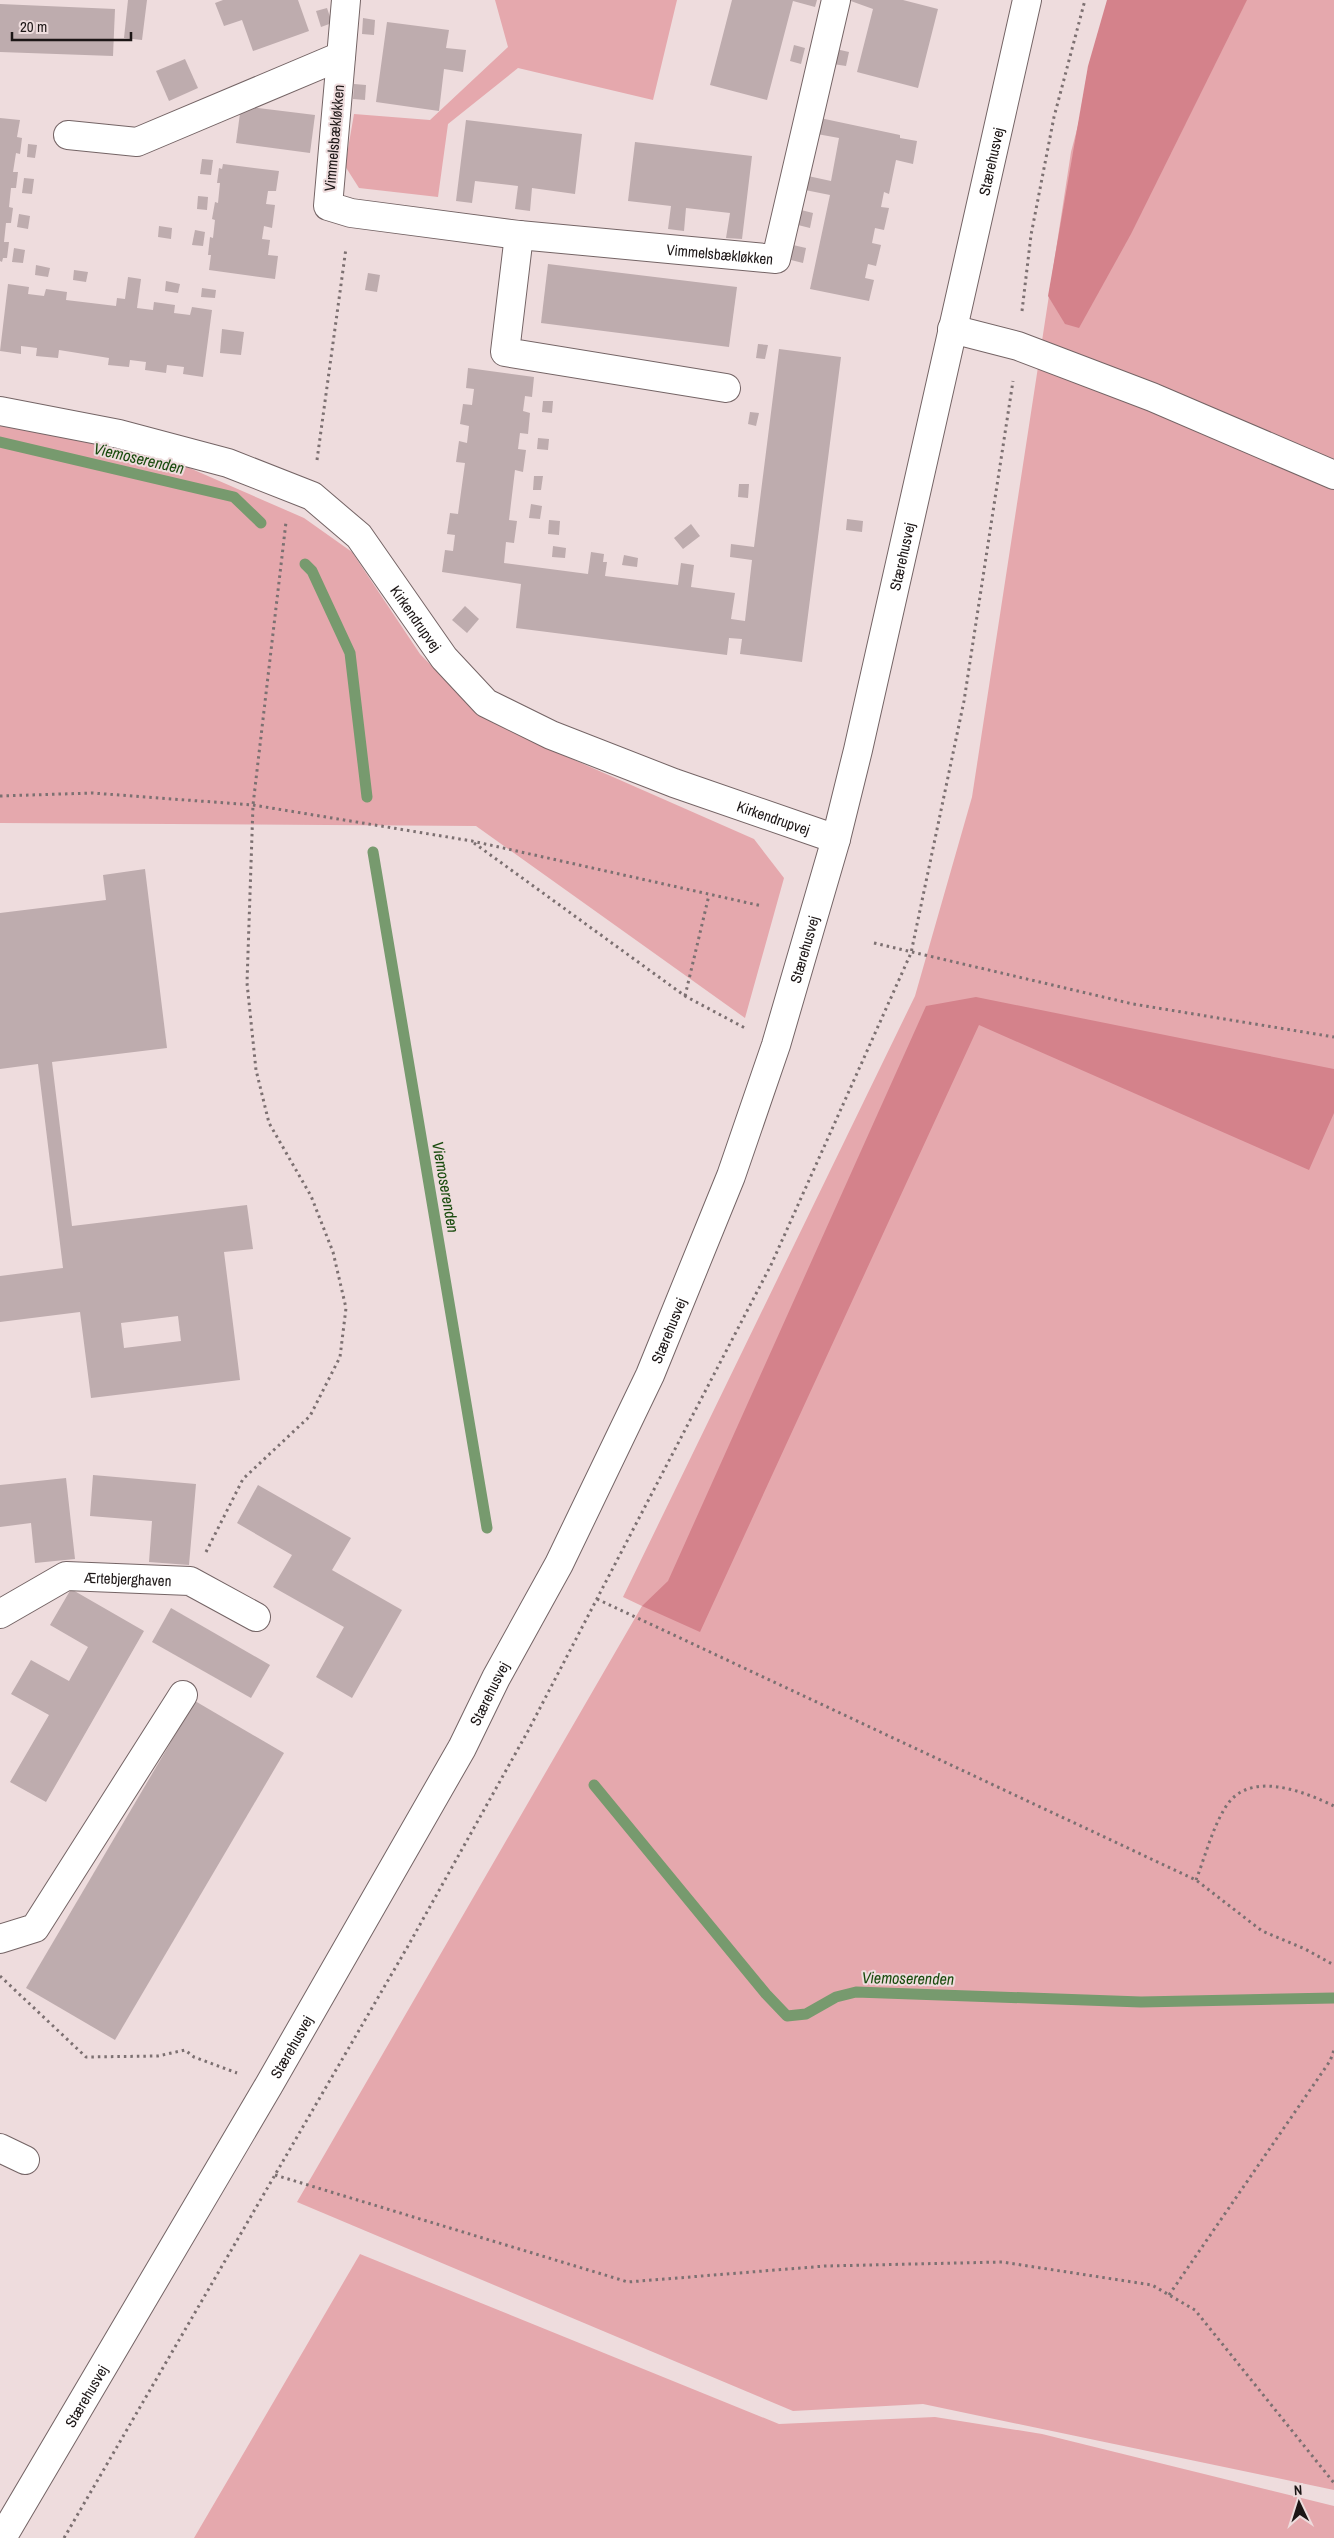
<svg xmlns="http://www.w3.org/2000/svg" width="1334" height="2538" font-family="'Archivo Narrow',sans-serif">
<rect width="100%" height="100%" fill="#eedcdd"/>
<g fill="#e5a8ad">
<path d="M495,0h182l-24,100 -135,-32 -70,56 -10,73 -79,-9 -14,-22 9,-52 76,6 78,-73z"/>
<path d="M1111,0h223v2490l-411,-86 -130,7 -496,-209 345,-596 -19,-9 292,-601 57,-199 99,-645z"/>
<path d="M0,425l162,31 142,62 48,34 68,102 47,48 71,42 216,95 30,39 -39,140 -269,-192 -476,-3z"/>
<path d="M360,2254l419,170 156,-7 107,17 292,72v32h-1140z"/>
</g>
<g fill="#d4828b">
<path d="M1107,0h140l-116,234 -52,94 -14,-4 -17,-28 40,-230z"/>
<path d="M976,997l358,72v44l-25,57 -330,-145 -279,607 -58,-26 26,-25 258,-575z"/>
</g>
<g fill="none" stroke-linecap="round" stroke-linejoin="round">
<g stroke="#779a6e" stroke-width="11">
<path d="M0,442l234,55 27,26"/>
<path d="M305,564l7,7 38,82 17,144"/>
<path d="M373,852l114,676"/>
<path d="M594,1785l172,209 21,22 19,-2 30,-17 20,-5 285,10 193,-4"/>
</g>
</g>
<g fill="#beacae" fill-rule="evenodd">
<path d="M128,0h19l-5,40 -18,-2z"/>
<path d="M223,0h75l11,31 -56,20 -11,-31 -18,6 -9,-23z"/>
<path d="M732,0h85l-2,7 -22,-6 -26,99 -57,-15z"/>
<path d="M848,0h55l35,9 -20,79 -61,-16 16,-63z"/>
<path d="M0,4l115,5 -2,47 -113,-4z"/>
<path d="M327,8l5,15 -11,4 -5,-16z"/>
<path d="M363,18l12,2 -1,15 -12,-1z"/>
<path d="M387,22l62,8 -3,18 20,2 -3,22 -19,-3 -5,42 -63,-9z"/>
<path d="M794,45l11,3 -4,16 -11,-3z"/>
<path d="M836,49l13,3 -3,14 -13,-2z"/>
<path d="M185,59l13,29 -29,13 -13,-30z"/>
<path d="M354,84l12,1 -1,15 -12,-1z"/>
<path d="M241,106l74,9 -5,38 -74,-10z"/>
<path d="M0,118l20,2 -3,17 5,1 -2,16 -4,-1 -3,19h5l-2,16h-5l-2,19 4,1 -2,15h-5l-2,19h5l-2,16h-4l-1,4 -2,-1z"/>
<path d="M820,118l80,17v3l17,3 -4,23 -17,-4 -7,34 -5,-2 -3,15 8,1 -5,22 -9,-2 -3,15 9,2 -5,21 -8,-2 -3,14 9,2 -5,21 -59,-12 20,-94 -25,-5 3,-14 23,5 8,-43 -22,-4z"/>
<path d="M466,120l116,14 -7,60 -43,-6 -2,23 -15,-2 3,-23 -43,-5 -3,22 -16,-2z"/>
<path d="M635,142l117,14 -10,83 -16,-1 4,-25 -44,-5 -2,23 -16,-2 3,-23 -43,-5z"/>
<path d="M28,144l9,1 -2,13 -8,-1z"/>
<path d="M202,159l11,1 -2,15 -11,-1z"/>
<path d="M223,164l56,7 -3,20h-8l-2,13 9,1 -3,23 -8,-2 -2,13 8,1 -2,15 10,1 -3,23 -66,-9 2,-15h-3l2,-18 3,1 2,-18 -3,-1 3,-17 3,1 2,-20h-3l2,-15 3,1z"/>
<path d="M24,178l10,1 -2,15 -10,-1z"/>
<path d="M198,196l10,1 -1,13 -10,-1z"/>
<path d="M801,210l12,3 -3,15 -12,-3z"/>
<path d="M19,214l11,2 -2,13 -11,-2z"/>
<path d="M159,226l13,2 -1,11 -13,-2z"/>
<path d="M195,230l10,2 -2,14 -11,-1z"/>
<path d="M793,245l13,3 -3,15 -12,-3z"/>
<path d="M14,248l11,2 -2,13 -11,-1z"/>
<path d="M548,264l189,23 -8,60 -188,-24z"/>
<path d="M36,265l14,3 -2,9 -13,-2z"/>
<path d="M74,270l14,2 -2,10 -13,-2z"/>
<path d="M368,273l12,2 -3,17 -12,-2z"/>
<path d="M128,277l13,2 -4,29 16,2 1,-8 21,3 -1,8 16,2 2,-8 20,3 -9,67 -20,-3 1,-7 -17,-2 -1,8 -21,-3 1,-8 -16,-2 -1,7 -21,-2 1,-7 -50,-8 -1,8 -22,-2 1,-8 -16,-2v8l-21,-3 8,-67 21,3 -1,7 16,2 2,-7 21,3 -1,8 50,6 1,-8 8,1z"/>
<path d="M166,281l14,3 -2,9 -13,-2z"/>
<path d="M202,288l14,2 -1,8 -14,-1z"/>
<path d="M222,329l22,3 -3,23 -21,-2z"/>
<path d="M758,344l10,1 -3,14 -9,-1z"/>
<path d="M779,349l62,8 -39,305 -62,-8 2,-15 -13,-1 -2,17 -211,-27 5,-44 -79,-12 3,-22 8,1 2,-16 -8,-1 3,-21 8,1 7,-51 -9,-1 3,-21 8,2 2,-17 -9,-2 3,-20 9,1 2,-16 -8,-1 2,-20 66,9 -2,20 -7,-1 -2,15 7,2 -2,21 -8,-1 -2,16 8,1 -3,22 -8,-2 -6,50 8,1 -3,22 -8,-1 -2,21 84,11 3,-22 13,2 -1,8h4l-2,14 73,9 3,-22 13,2 -3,22 44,6 -4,26 14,2 7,-61 -22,-3 1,-13 23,3z"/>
<path d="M543,401h10l-1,12 -10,-1z"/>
<path d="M750,412l9,1 -3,13 -8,-2z"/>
<path d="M538,438l11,1 -1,11 -11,-1z"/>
<path d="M534,476h9l-2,14h-8z"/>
<path d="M739,484h10l-1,14 -10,-1z"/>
<path d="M531,504l11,2 -2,13 -11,-1z"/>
<path d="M847,519l16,2 -1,11 -16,-2z"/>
<path d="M549,520l11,1 -1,14 -11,-1z"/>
<path d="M691,524l9,12 -17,13 -9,-11z"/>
<path d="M553,546l13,2 -1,10 -13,-1z"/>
<path d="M624,555l14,3 -1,9 -15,-2z"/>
<path d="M465,606l14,13 -12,14 -15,-13z"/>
<path d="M145,869l22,179 -115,14 20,164 175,-21 6,44 -29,3 16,128 -149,18 -11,-86 -80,10v-46l63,-8 -25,-204 -38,5v-156l106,-13 -3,-25zM178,1316l3,25 -57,7 -3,-25z"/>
<path d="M93,1475l103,9 -7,81 -40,-3 3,-41 -62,-5z"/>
<path d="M66,1478l9,81 -40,4 -4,-40 -31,4v-42z"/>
<path d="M258,1485l93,53 -19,32 70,40 -50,88 -36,-21 28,-50 -71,-40 19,-32 -55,-32z"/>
<path d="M71,1589l73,42 -98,171 -36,-20 39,-67 -38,-21 20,-34 38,21 19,-34 -38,-22z"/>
<path d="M171,1608l99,57 -19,33 -99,-56z"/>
<path d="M195,1701l89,52 -169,287 -89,-52z"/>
</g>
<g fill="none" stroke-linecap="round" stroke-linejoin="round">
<defs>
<g id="minor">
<path id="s1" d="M346,0l-18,206 23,7 168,22 257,24 60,-259"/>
<path d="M68,135l69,7 204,-86"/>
<path d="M519,235l-14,117 221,36"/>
<path d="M952,329l66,17 134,51 182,78"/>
<path id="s2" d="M0,411l119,23 109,29 84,33 47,40 85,122 42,45 65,32 123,48 162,56"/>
<path id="s3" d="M0,1614l66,-38 124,5 66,36"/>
<path d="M0,1939l35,-11 148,-233"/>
<path d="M0,2148l25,12"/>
<path id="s4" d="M2,2538l267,-453 193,-337 34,-70 63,-114 91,-189 81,-199 45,-131 60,-206 22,-89 169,-750"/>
</g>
</defs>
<use href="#minor" stroke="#746465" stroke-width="30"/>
<g stroke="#7c7071" stroke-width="3" stroke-dasharray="2.5 4" stroke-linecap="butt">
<path d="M1022,311l9,-76 23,-118 31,-117"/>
<path d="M317,460l29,-212"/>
<path d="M0,796l92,-3 161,12 219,36 290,65"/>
<path d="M474,843l211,153 60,32"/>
<path d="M874,943l259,61 201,33"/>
<path d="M685,996l24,-101"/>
<path d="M206,1552l37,-73 67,-63 30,-59 6,-49 -13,-56 -22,-56 -42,-73 -13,-53 -9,-87 6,-178 33,-283"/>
<path d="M597,1599l599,281 66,51 43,18 29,16"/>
<path d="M1196,1880c9,-23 16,-51 29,-72 23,-39 78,-17 109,-2"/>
<path d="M0,1976l86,81 72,-1 27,-6 9,7 43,16"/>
<path d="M275,2175l353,107 197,-16 177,-4 150,23 43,25 139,173"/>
<path d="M1169,2295l161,-234 4,-11"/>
<path d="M64,2538l344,-592 120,-215 243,-466 140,-312 53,-252 49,-320"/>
</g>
<use href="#minor" stroke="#fff" stroke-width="28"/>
</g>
<g text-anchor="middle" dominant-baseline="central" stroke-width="4" stroke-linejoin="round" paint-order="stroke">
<g font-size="15" fill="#1c1616" stroke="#eedcdd">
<text transform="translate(334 138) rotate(-85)">Vimmelsbækløkken</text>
<text stroke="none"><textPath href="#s4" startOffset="2595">Stærehusvej</textPath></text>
<text stroke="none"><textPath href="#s1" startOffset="602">Vimmelsbækløkken</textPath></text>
<text stroke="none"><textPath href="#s4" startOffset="2190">Stærehusvej</textPath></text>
<text stroke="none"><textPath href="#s2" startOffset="486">Kirkendrupvej</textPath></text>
<text stroke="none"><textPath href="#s2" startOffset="906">Kirkendrupvej</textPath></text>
<text stroke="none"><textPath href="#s4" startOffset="1785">Stærehusvej</textPath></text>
<text stroke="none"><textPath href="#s4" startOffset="1380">Stærehusvej</textPath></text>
<text stroke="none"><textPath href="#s3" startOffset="138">Ærtebjerghaven</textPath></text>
<text stroke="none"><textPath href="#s4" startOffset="975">Stærehusvej</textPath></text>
<text stroke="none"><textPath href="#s4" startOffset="570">Stærehusvej</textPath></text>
<text stroke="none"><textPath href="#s4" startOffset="165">Stærehusvej</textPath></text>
</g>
<g font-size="16" font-style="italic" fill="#194b0e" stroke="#eedcdd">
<text transform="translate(139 458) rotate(13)">Viemoserenden</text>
<text transform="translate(446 1187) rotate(80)">Viemoserenden</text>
<text transform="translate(908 1978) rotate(1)">Viemoserenden</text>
</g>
</g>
<g transform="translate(1299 2503) rotate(356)" stroke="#eedcdd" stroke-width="4" paint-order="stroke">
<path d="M0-4L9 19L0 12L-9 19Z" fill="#1c1616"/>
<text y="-8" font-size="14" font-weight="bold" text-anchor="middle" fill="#1c1616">N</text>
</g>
<path d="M12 32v8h119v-8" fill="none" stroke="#1c1616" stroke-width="2.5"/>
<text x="20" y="32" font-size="15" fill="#1c1616" stroke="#eedcdd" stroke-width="4" paint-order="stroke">20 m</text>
</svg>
